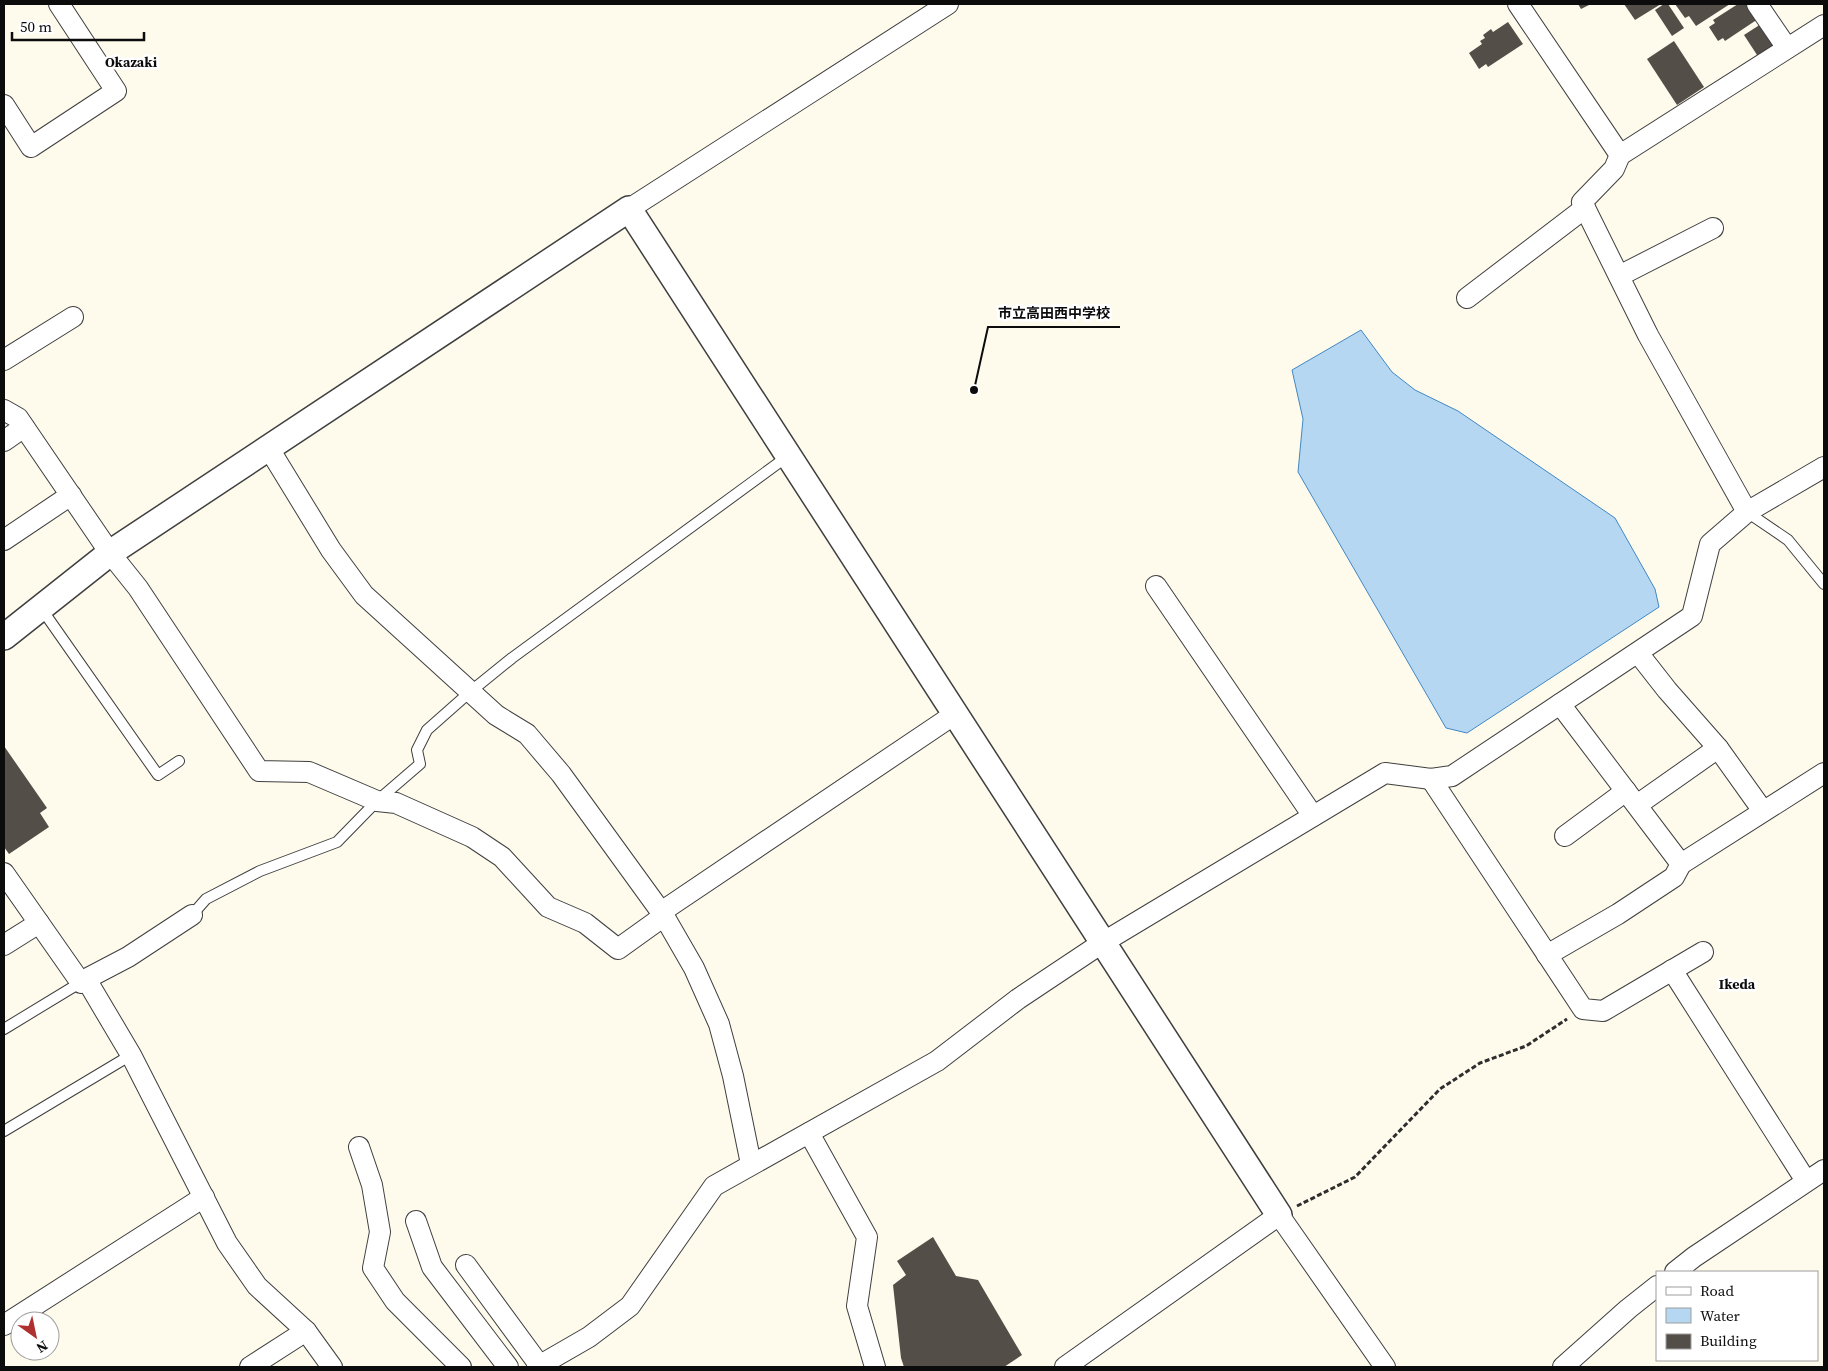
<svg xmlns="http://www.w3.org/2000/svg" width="1828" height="1371" font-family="'Source Serif 4','Noto Sans JP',serif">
<rect width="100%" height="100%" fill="#fefbec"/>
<path fill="#b5d7f1" stroke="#4288c2" d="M1361,330l31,42 23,18 43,21 157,107 40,71 4,18 -192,126 -21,-5 -148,-256 5,-53 -11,-49z"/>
<g fill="#544e49">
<path d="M1578,4h13l-10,5z"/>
<path d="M1624,4h37l-26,16z"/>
<path d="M1664,4h4l16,24 -12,8 -17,-26z"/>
<path d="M1675,4h55l-34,22 -7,-10 -4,2z"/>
<path d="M1738,4h11l9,15 -33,22 -2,-3 -5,3 -9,-14 6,-4 -2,-3z"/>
<path d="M1508,22l15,22 -35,23 -2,-3 -7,5 -10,-16 13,-9 -2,-3 5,-3 -2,-3 8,-6 2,3z"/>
<path d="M1761,24l15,22 -17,12 -15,-23z"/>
<path d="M1674,41l30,46 -27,18 -30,-46z"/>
<path d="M4,746l43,62 -7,5 9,14 -40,27 -5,-7z"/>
<path d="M933,1237l23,39 22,4 44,75 -18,12h-100l-3,-9 -8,-73 13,-10 -9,-14z"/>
</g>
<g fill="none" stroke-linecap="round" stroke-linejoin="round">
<defs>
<g id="service">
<path d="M1747,512l41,28 36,44"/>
<path d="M41,608l117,167 21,-14"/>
<path d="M192,915l14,-16 54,-28 77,-29 40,-41 43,-37 -3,-14 10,-20 43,-38 42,-34 276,-202"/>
<path d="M4,1029l79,-48"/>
<path d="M4,1131l127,-76"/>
</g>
<g id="minor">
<path d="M1518,4l102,151"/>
<path d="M1757,4l30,44"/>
<path d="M4,105l27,42 85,-56 -57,-87"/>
<path d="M629,209l319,-205"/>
<path d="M1619,276l94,-48"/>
<path d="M1467,298l118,-90"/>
<path d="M4,360l69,-43"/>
<path d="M4,410l14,8 92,135 28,35 121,183 50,1 68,29 19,2 76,34 30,20 46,50 37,16 33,26 46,-33"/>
<path d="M4,441l20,-14"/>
<path d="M268,447l63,103 33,45 132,120 31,19 34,40 103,142 30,52 25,56 14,52 18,88"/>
<path d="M1747,512l-99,-177 -66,-133 32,-33 6,-14 204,-130"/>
<path d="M4,540l67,-45"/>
<path d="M1156,586l157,230"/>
<path d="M1638,653l29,37 51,58 45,63"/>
<path d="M1560,704l121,160"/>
<path d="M1431,779l152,230 20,2 100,-59"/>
<path d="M1637,805l81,-57"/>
<path d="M1565,836l61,-45"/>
<path d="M4,873l77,110"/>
<path d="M661,912l294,-198"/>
<path d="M192,915l-64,42 -42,22 45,76 96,188 30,43 49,45 26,36"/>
<path d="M4,945l35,-22"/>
<path d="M1547,955l71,-41 56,-37 7,-13 143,-91"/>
<path d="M1672,970l134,211"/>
<path d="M809,1133l58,104 -10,69 18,61"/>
<path d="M359,1147l13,38 8,47 -7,36 22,33 66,66"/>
<path d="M416,1221l16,46 76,100"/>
<path d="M466,1265l74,101"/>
<path d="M1675,1272l19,-15 130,-87"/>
<path d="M4,1325l200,-128"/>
<path d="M250,1367l56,-36"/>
<path d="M537,1367l52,-30 41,-31 84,-120 223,-125 81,-62 84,-56 283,-170 46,6 21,-3 240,-160 18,-72 37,-32 77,-45"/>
<path d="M1065,1367l214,-152 106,152"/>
<path d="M1563,1367l65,-58 29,-23"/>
</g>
<path id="tertiary" d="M4,637l106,-84 519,-344 650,1006"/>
</defs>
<use href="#service" stroke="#3f3f3f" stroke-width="12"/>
<use href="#minor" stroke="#3f3f3f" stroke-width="22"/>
<use href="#tertiary" stroke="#3f3f3f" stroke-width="28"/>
<path stroke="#2e2e2e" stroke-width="3" stroke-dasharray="5 2.5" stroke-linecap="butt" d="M1297,1206l58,-29 85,-88 40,-26 46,-17 41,-27"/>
<use href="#service" stroke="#fff" stroke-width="10"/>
<use href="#minor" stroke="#fff" stroke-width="20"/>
<use href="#tertiary" stroke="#fff" stroke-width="25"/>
</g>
<g text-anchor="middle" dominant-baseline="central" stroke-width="5" stroke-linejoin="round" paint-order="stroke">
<g font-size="14" font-weight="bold" fill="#0c0c0c" stroke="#fff">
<text x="131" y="62">Okazaki</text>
<text x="1737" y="984">Ikeda</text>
</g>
</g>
<path fill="none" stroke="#0c0c0c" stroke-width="2" d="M974 390L988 327H1120"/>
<circle fill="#0c0c0c" stroke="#fff" stroke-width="2" cx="974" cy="390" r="5"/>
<g font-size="14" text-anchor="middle" font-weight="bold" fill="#0c0c0c" stroke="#fff" stroke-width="5" stroke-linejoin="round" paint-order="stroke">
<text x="1054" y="318">市立高田西中学校</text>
</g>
<rect width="1828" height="1371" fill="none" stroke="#0c0c0c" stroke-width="10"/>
<rect x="1656" y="1271" width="162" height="90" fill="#ffffff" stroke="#9e9e9e"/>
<rect x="1666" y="1287" width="25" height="8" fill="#ffffff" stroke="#9e9e9e"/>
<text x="1700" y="1296" font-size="15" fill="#0c0c0c">Road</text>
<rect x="1666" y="1308" width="25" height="15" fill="#b5d7f1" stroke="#9e9e9e"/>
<text x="1700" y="1321" font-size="15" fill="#0c0c0c">Water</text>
<rect x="1666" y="1334" width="25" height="15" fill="#544e49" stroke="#9e9e9e"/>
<text x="1700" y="1346" font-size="15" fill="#0c0c0c">Building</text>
<g transform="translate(35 1336) rotate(147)"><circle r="24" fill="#ffffff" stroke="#9e9e9e"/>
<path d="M0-4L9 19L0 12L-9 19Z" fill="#b03030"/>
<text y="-8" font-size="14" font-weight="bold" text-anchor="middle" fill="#0c0c0c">N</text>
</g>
<path d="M12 32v8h132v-8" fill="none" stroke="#0c0c0c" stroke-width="2.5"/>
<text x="20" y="32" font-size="15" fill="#0c0c0c" stroke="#ffffff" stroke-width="4" paint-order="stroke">50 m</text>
</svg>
